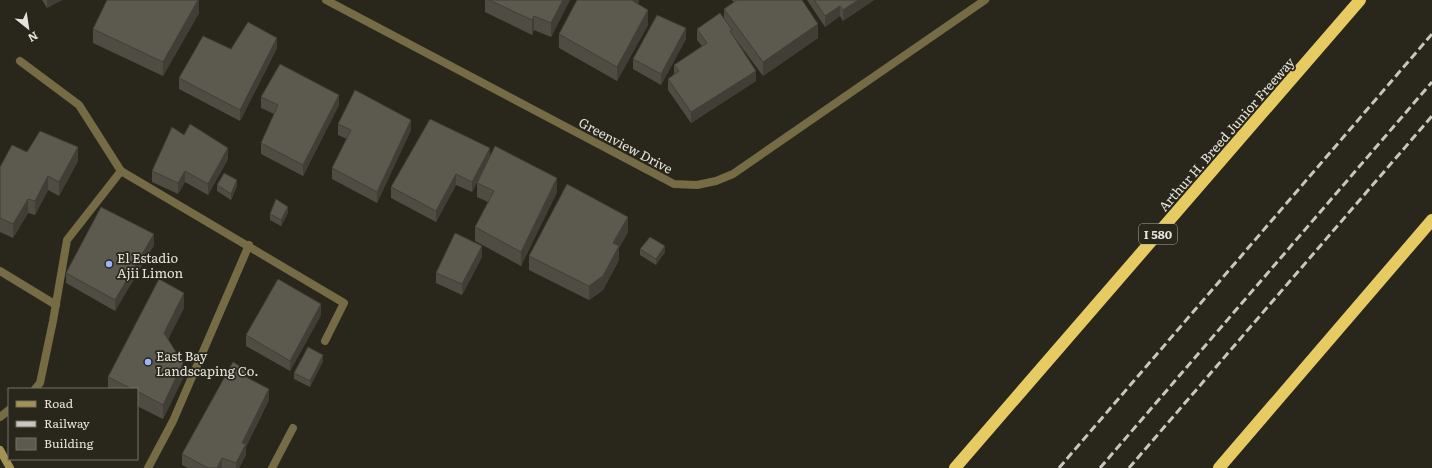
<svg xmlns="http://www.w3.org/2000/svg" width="1432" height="468" font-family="Literata,serif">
<rect width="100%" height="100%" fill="#29261c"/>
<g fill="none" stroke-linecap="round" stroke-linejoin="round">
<g stroke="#756b44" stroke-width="8">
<path d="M20,61l59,44 42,66"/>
<path d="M0,271l56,34"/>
<path d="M35,389l5,-6 13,-62 14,-81 54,-69 223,132 -19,38"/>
<path d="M0,417l9,-7"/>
<path d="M148,468l25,-47 76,-176"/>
<path d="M272,468l21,-40"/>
</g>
<path stroke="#756b44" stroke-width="8" d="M326,0l348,184 23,1 19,-4 17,-7 252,-174"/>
<path stroke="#a39252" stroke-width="8" d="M0,450l10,18"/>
<g stroke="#e6cb63" stroke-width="12">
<path d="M955,468l405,-468"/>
<path d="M1219,468l213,-248"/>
</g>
<g stroke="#c8c6be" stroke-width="3" stroke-dasharray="8 4" stroke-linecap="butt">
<path d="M1059,468l373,-434"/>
<path d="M1100,468l332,-386"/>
<path d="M1129,468l303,-352"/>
</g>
</g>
<g fill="#4f4d43">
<path d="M42,0h20l-15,8z"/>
<path d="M199,0v13l-36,63 -70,-33v-14z"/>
<path d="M485,0h85l-19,37 -17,-7 -2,5 -47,-23z"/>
<path d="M639,0l-1,4 10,21 -31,56 -58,-33v-14z"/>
<path d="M732,0h70l16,38 -55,38 -29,-39 22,44 -65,42 -23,-33v-11l6,-5v-9l28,-19 -5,-6v-11l27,-11v-9l10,-6z"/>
<path d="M807,0h67l-31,21 -3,-5 -15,11z"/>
<path d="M686,39l-25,46 -28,-16v-10z"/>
<path d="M277,48l-37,73 -61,-32v-11l52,-29z"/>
<path d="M261,97l78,8 -36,71 -42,-22v-11l13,-29 -13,-6z"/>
<path d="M338,124l73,6 -34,73 -45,-24v-11l15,-29 -9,-4z"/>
<path d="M184,135l44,24 -20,36 -23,-13 -7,12 -26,-12v-11z"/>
<path d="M27,152l51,9 -19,35 -11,-6 -13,25 -7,-2 -15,25 -13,-6v-65z"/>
<path d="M490,157l67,35 -36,74 -46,-25v-14l13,-25 -11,-5v-14l6,-12 -11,21 -16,-7 -20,37 -45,-24v-11z"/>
<path d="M217,185l20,1 -6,14 -14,-9z"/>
<path d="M288,213l-7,13 -11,-6v-6z"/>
<path d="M628,232l-9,16v12l-16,30 -14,10 -60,-30v-14z"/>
<path d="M154,245l-39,66 -49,-28v-10z"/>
<path d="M640,249l25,3 -9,13 -16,-10z"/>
<path d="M482,257l-20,38 -26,-12v-10z"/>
<path d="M184,308l-16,31 15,39 -20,41 -26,-13v-17h-29v-12z"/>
<path d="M321,315l-31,56 -44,-25v-11z"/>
<path d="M323,361l-13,26 -16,-8v-6z"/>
<path d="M247,378l22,22 -23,47v8l-7,13h-51l-6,-3v-11z"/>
</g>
<g fill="#403e37">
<path d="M47,0h15l-15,8z"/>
<path d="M198,0h1v13l-36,63v-14z"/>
<path d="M563,0h7l-19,37v-14z"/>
<path d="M633,0h6v1l-6,15z"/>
<path d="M858,0h16l-31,21v-11z"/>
<path d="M840,6v10l-15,11v-11z"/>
<path d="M648,10v15l-31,56v-14z"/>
<path d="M534,16v14l-2,5v-15z"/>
<path d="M818,24v14l-55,38v-14z"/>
<path d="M686,28v11l-25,46v-11z"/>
<path d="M277,38v10l-37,73v-11z"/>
<path d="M756,71v10l-65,42v-11z"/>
<path d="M339,95v10l-36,71v-11z"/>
<path d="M411,120v10l-34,73v-11z"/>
<path d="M78,147v14l-19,35v-14z"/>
<path d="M228,148v11l-20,36v-11z"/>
<path d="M490,148v11l-18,33v-10z"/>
<path d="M185,171v11l-7,12v-11z"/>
<path d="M456,174v11l-20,37v-11z"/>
<path d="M48,176v14l-13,25v-14z"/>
<path d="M557,178v14l-36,74v-14z"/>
<path d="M237,180v6l-6,14v-6z"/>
<path d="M28,199v14l-15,25v-14z"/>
<path d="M288,207v6l-7,13v-6z"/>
<path d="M628,217v15l-9,16v12l-16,30 -14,10v-14z"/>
<path d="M154,234v11l-39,66v-11z"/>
<path d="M482,246v11l-20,38v-11z"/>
<path d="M665,246v6l-9,13v-6z"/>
<path d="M184,293v15l-20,39v-14z"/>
<path d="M321,304v11l-31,56v-10z"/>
<path d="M323,355v6l-13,26v-6z"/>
<path d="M183,363v15l-20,41v-14z"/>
<path d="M247,371v10l-3,-5z"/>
<path d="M269,389v11l-23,47v8l-7,13h-3v-5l6,-20z"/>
<path d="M222,458v10h-5z"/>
</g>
<g fill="#5c594e" stroke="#403e37">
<path d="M107,0h91l-35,62 -70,-33z"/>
<path d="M489,0h74l-12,23 -17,-7 -2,4z"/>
<path d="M577,0h56v1l15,9 -31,57 -58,-33z"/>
<path d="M737,0h65l16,24 -55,38 -39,-53z"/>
<path d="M814,0h44l-15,10 -3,-4 -15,10z"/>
<path d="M720,13l12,17 -2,1 26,40 -65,41 -23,-33 11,-8 -5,-6 33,-22 -10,-14z"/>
<path d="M657,15l29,13 -25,46 -28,-15z"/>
<path d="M248,22l29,16 -37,72 -61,-32 24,-42 28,13z"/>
<path d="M280,64l59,31 -36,70 -42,-22 17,-38 -17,-8z"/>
<path d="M355,90l56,30 -34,72 -45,-24 19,-38 -13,-6z"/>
<path d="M430,119l60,29 -18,34 -16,-8 -20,37 -45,-24z"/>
<path d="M190,124l38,24 -20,36 -23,-13 -7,12 -26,-12 20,-44 12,8z"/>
<path d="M40,131l38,16 -19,35 -11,-6 -13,25 -7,-2 -15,25 -13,-6v-51l12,-22 15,7z"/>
<path d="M495,146l62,32 -36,74 -46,-25 19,-36 -17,-8z"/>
<path d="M224,173l13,7 -6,14 -14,-9z"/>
<path d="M567,184l61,33 -15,26 6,3 -16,30 -14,10 -60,-30z"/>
<path d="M276,199l12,8 -7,13 -11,-6z"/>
<path d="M101,207l53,27 -39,66 -49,-27z"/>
<path d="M455,233l27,13 -20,38 -26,-11z"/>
<path d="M650,237l15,9 -9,13 -16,-10z"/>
<path d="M159,279l25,14 -20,40 19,30 -20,42 -26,-14v-2h-5l-24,-12z"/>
<path d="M278,279l43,25 -31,57 -44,-26z"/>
<path d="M308,347l15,8 -13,26 -16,-8z"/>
<path d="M233,362l14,9 -3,5 25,13 -27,54 4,1 -10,19 -14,-5 -5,10h-9l-26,-14z"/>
</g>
<g fill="#9cb4fd" stroke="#29261c" stroke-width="1.5">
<circle cx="109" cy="264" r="4"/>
<circle cx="148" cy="362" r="4"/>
</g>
<g text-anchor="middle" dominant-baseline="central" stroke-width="3.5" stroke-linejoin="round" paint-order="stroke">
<rect fill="#29261c" stroke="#adaaa2" stroke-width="1" x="1139" y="224" width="38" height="20" rx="3"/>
<g font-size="12" font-weight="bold" fill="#e5e3dc">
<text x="1158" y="234">I 580</text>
</g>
<g font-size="13" fill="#e5e3dc" stroke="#29261c">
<text transform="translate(1226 134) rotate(-49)">Arthur H. Breed Junior Freeway</text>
<text transform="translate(626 145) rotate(28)">Greenview Drive</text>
</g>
<g font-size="13" fill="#e5e3dc" stroke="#29261c" text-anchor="start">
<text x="117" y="257">El Estadio<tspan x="117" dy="15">Ajii Limon</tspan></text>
<text x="156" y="355">East Bay<tspan x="156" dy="15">Landscaping Co.</tspan></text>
</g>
</g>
<rect x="8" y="388" width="130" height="72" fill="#29261c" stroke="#747269"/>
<rect x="16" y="401" width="20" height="6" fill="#a39252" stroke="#747269"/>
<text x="44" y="408" font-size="12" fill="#e5e3dc">Road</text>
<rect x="16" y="421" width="20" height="6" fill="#c8c6be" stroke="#747269"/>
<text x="44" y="428" font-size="12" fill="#e5e3dc">Railway</text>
<rect x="16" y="438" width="20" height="12" fill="#5c594e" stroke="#747269"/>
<text x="44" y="448" font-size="12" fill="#e5e3dc">Building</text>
<g transform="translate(28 28) rotate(150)" stroke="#29261c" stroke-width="3" paint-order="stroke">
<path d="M0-3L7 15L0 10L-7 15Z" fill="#e5e3dc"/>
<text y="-6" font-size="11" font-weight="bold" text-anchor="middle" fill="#e5e3dc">N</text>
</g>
</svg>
